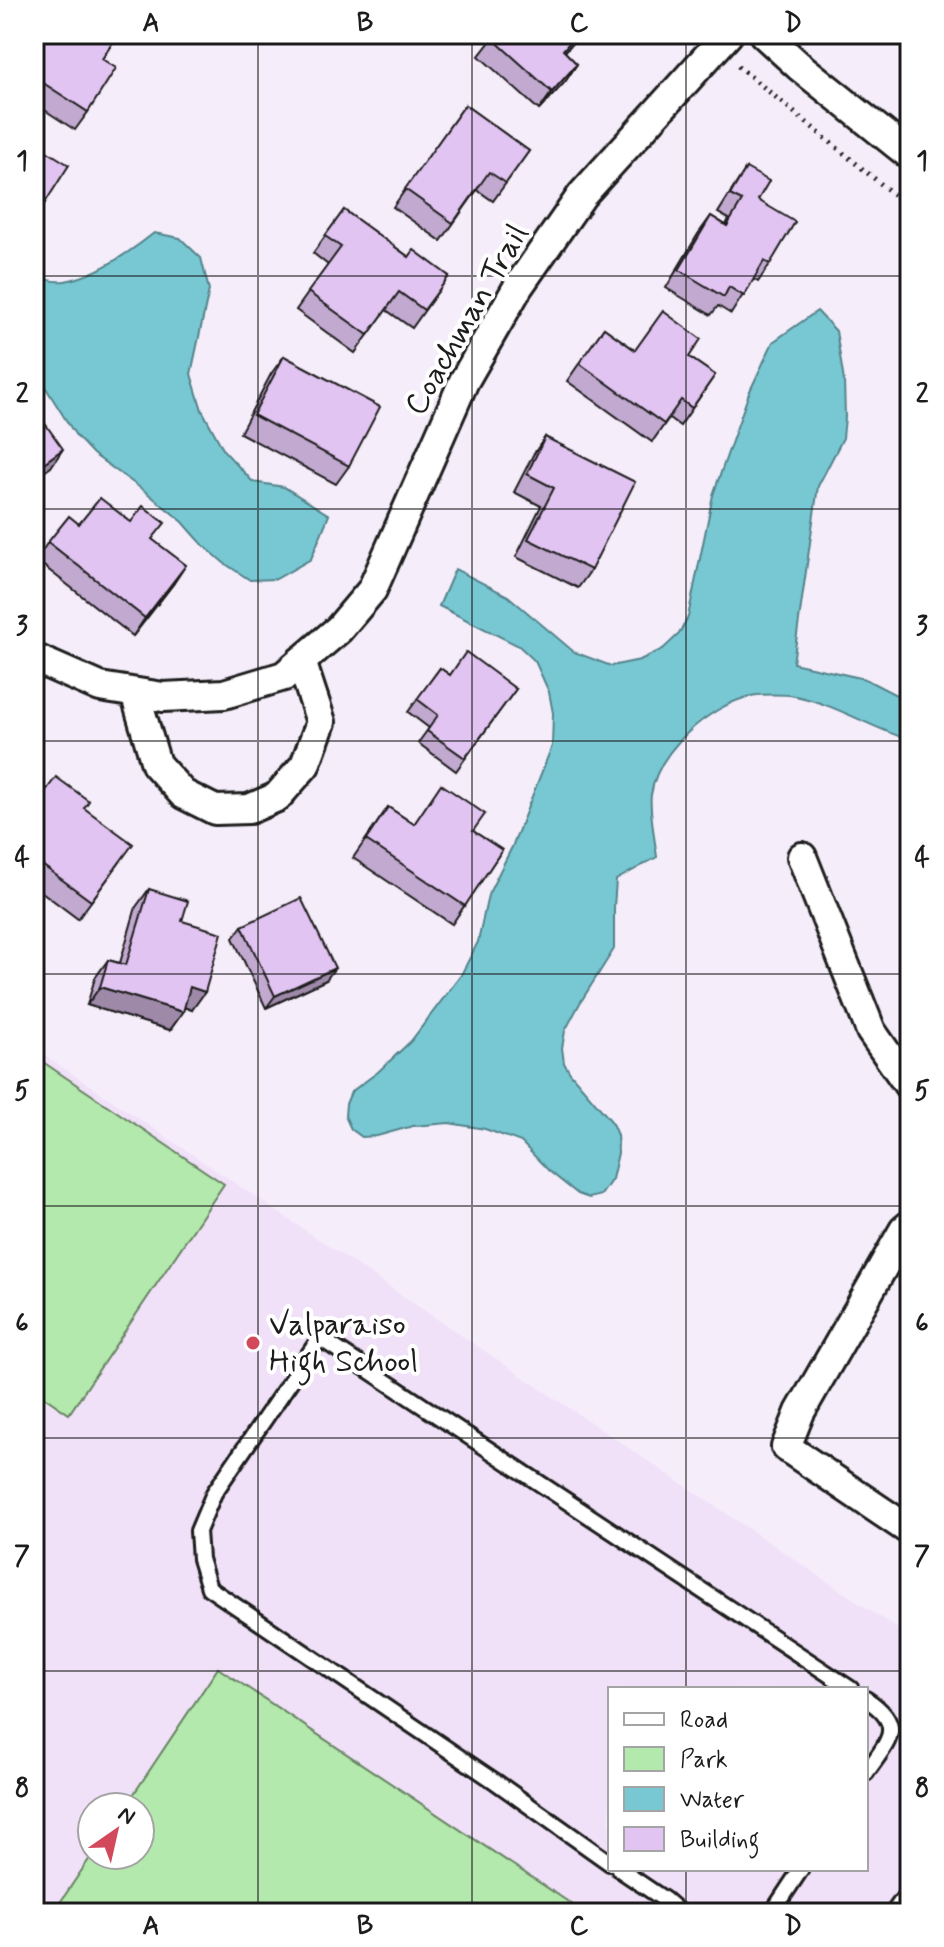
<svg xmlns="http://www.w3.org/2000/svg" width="944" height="1947" font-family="Mynerve,sans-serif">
<rect width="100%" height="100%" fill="#f6edfb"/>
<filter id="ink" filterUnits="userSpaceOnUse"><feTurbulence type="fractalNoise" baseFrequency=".0125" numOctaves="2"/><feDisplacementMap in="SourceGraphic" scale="16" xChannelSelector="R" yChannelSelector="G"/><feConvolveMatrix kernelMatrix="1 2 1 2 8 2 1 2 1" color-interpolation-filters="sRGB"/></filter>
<g filter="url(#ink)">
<path fill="#f0e1f8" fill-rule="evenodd" d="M34,1048l876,589v276h-876zM610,1689h256v180h-256zM92,1807h48v48h-48z"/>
<g fill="#b3e9ac" stroke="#688264" stroke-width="2">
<path d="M34,1056l190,128 -155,230 -35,-24z"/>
<path d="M218,1668l367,245h-532l39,-58h48v-48h-15z"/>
</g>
<g fill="#78c8d3" stroke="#53838a" stroke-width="2">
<path d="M154,233l26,5 21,20 8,32 -18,84 11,36 22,41 29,31 31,5 45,28 -18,44 -35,20 -26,1 -26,-17 -20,-17 -21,-24 -37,-30 -53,-38 -17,-18 -42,-67v-92c10,1 22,6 31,4 31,-5 65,-29 89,-48z"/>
<path d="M817,311l19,20 8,50 1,36 -2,21 -25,48 -25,177 72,16 33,17h12v44c-39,-12 -75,-36 -115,-44 -10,-2 -34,-2 -44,0 -42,10 -94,55 -100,99 -2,13 4,47 6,62l-41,23 -2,27v42l-34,54 -15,28 -3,17 2,15 6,10 41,48 6,14 1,18 -6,26 -11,16 -12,3 -11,-4 -29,-23 -28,-29 -36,-13 -36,-6 -36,3 -36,10 -15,1 -11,-8 -6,-13 1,-12 5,-12 27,-20 33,-31 50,-66 17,-33 10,-47 24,-48 40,-101 1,-33 -4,-21 -14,-31 -16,-15 -80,-40 16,-37 53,27 66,56 37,14 29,-6 23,-11 16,-15 9,-17 25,-122 36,-102 24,-51z"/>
</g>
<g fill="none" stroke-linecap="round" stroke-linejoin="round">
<defs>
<g id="lane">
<path d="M866,1699c41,27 22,42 0,74"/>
<path d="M610,1863l-114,-81 -287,-194 -9,-29 -2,-28 16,-38 106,-155 531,351"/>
<path d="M619,1869l46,31 15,13"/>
<path d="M772,1913l29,-44"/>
<path d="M893,1913l17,-24"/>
</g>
<g id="street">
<path d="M764,34l35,32 111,89"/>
<path d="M34,658l66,29 63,10 61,-3 60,-18 55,-47 33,-39 92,-209 54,-94 64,-92 146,-161"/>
<path d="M135,693l21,71 27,30 32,16 34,-1 28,-12 28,-32 16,-43 -20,-61"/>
<path d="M802,857l69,174 39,56"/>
<path d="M910,1225l-6,5 -104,182 -14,35 123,83 1,-1"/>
</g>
</defs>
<use href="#lane" stroke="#1c1c1c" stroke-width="20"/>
<use href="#street" stroke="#1c1c1c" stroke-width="34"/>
<path stroke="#1c1c1c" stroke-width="5" stroke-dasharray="2 6" stroke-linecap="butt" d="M738,66l172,142"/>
<use href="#lane" stroke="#fff" stroke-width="14"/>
<use href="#street" stroke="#fff" stroke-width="28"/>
</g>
<g fill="#c2a9d0" stroke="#1c1c1c" stroke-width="2">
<path d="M37,34h81l-16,25 -14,53 -13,18 -41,-27v-65z"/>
<path d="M496,34h83l-14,18 12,12 -12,18 -26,28 -60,-54z"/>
<path d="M885,34h25v18z"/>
<path d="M465,105l64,46 -36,50 -16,-11 -36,51 -48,-34z"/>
<path d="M746,168l12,32 12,64 -12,18 -5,-3 -22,35 -13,-8 -7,9 -45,-27 32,-54 13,-18 15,9 3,-6 -11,-6z"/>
<path d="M344,210l65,47 40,19 -37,52 -26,-18 -31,43 -59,-43 32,-45 -15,-12z"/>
<path d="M604,328l31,22 54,7 26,18 -35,51 -11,-8 -17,24 -85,-61z"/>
<path d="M284,356l65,110 -13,18 -96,-51 31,-59z"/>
<path d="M545,437l46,133 -13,18 -62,-31 25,-51 -27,-14 19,-37z"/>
<path d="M79,524l74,16 21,43 -41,53 -97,-76 12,-18z"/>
<path d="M440,668l10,7 66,14 -60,82 -38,-28 11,-15 -21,-16z"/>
<path d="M34,807l50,1 36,54 -42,57 -44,-33z"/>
<path d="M388,807l26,17 59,7 29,19 -50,74 -99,-66z"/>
<path d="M149,889l33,32 10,89 -8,-3 -1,5 -13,18 -83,-25 8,-27 13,-18 12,3 16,-56z"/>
<path d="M242,926l84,54 -60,28 -33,-70z"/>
</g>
<g fill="#9e89a9" stroke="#1c1c1c" stroke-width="2">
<path d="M577,34h2l-9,12 -20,22 13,-18z"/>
<path d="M577,64l-12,18 -26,28 13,-18z"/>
<path d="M63,449l-12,18 -17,12v-9z"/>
<path d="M186,565l-12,18 -41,53 12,-18z"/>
<path d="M335,968l-9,12 -60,28 9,-12z"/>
<path d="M100,987l83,25 -13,18 -83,-25z"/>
<path d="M190,987l15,5 -13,18 -14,-5z"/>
</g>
<g fill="#e2c4f2" stroke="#1c1c1c" stroke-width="2">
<path d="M38,34h80l-16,25 14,9 -28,44 -54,-35v-19l7,-11 -7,-5v-2z"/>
<path d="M496,34h81l-14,16 14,14 -25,28 -60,-54z"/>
<path d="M465,105l64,46 -23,32 -17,-11 -36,51 -48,-34z"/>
<path d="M34,143l35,22 -35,55z"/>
<path d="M746,168l23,13 -11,19 37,22 -25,42 -6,-3 -20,35 -15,-9 -5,10 -45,-27 32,-54 16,10 15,-25 -12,-6z"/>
<path d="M344,210l65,47 5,-7 35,26 -25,34 -25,-18 -31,43 -60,-43 33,-45 -16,-11z"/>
<path d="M663,311l38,28 -12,18 26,18 -23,33 -11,-8 -17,24 -85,-61 25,-35 31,22z"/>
<path d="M284,356l96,51 -31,59 -96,-51z"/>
<path d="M34,408l29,41 -29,21z"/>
<path d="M545,437l90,45 -44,88 -63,-31 26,-51 -27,-14z"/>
<path d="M100,498l31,24 12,-16 22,17 -13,16 34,26 -41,53 -97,-76 21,-26 10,8z"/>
<path d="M466,652l50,37 -51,69 -38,-27 11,-16 -21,-16 23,-31 10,7z"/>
<path d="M56,777l33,24 -5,7 49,36 -42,57 -57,-42v-52z"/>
<path d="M441,784l44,30 -12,17 29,19 -37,56 -99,-66 22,-33 26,17z"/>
<path d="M149,889l39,12 -6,20 40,12 -17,59 -15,-5 -7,25 -83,-25 8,-27 18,5z"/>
<path d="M301,898l34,70 -60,28 -33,-70z"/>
</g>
</g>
<path fill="none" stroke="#1c1c1c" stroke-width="2" stroke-opacity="0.55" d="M258,34v1879M472,34v1879M686,34v1655M34,276h876M34,509h876M34,741h876M34,974h876M34,1206h876M34,1438h876M34,1671h876M686,1869v44"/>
<circle fill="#d1495b" stroke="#fff" stroke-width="3" cx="253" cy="1343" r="8"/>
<g text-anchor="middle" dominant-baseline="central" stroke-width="8" stroke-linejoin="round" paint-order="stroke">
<g font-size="32" fill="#1c1c1c" stroke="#fff">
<text transform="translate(467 320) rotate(-60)">Coachman Trail</text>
</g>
<g font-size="32" fill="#1c1c1c" stroke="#fff" text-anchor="start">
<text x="269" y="1325">Valparaiso<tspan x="269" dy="37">High School</tspan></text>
</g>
</g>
<rect width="944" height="1947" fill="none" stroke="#fff" stroke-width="88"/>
<rect x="608" y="1687" width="260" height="184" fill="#ffffff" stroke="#a4a4a4" stroke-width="2"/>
<rect x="624" y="1713" width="40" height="12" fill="#ffffff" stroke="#a4a4a4" stroke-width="2"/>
<text x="680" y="1727" font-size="24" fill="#1c1c1c">Road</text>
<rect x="624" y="1747" width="40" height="24" fill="#b3e9ac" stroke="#a4a4a4" stroke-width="2"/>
<text x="680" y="1767" font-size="24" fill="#1c1c1c">Park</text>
<rect x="624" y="1787" width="40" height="24" fill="#78c8d3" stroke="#a4a4a4" stroke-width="2"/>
<text x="680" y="1807" font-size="24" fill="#1c1c1c">Water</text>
<rect x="624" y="1827" width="40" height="24" fill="#e2c4f2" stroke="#a4a4a4" stroke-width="2"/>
<text x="680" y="1847" font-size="24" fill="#1c1c1c">Building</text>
<g transform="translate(116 1831) rotate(34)"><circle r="38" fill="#ffffff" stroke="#a4a4a4" stroke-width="2"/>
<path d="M0-6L14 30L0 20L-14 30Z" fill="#d1495b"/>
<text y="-12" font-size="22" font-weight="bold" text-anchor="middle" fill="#1c1c1c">N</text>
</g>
<rect x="44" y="44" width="856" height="1859" fill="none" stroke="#1c1c1c" stroke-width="3"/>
<g font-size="26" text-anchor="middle" font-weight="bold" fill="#1c1c1c">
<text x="151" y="31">A</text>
<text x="365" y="31">B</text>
<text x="579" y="31">C</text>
<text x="793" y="31">D</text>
<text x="22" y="169">1</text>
<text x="922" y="169">1</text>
<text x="22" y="402">2</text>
<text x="922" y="402">2</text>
<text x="22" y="634">3</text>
<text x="922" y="634">3</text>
<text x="22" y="866">4</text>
<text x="922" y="866">4</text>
<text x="22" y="1099">5</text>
<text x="922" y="1099">5</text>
<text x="22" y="1331">6</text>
<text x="922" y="1331">6</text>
<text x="22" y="1564">7</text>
<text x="922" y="1564">7</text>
<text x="22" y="1796">8</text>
<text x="922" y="1796">8</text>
<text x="151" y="1934">A</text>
<text x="365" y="1934">B</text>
<text x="579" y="1934">C</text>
<text x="793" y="1934">D</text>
</g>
</svg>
